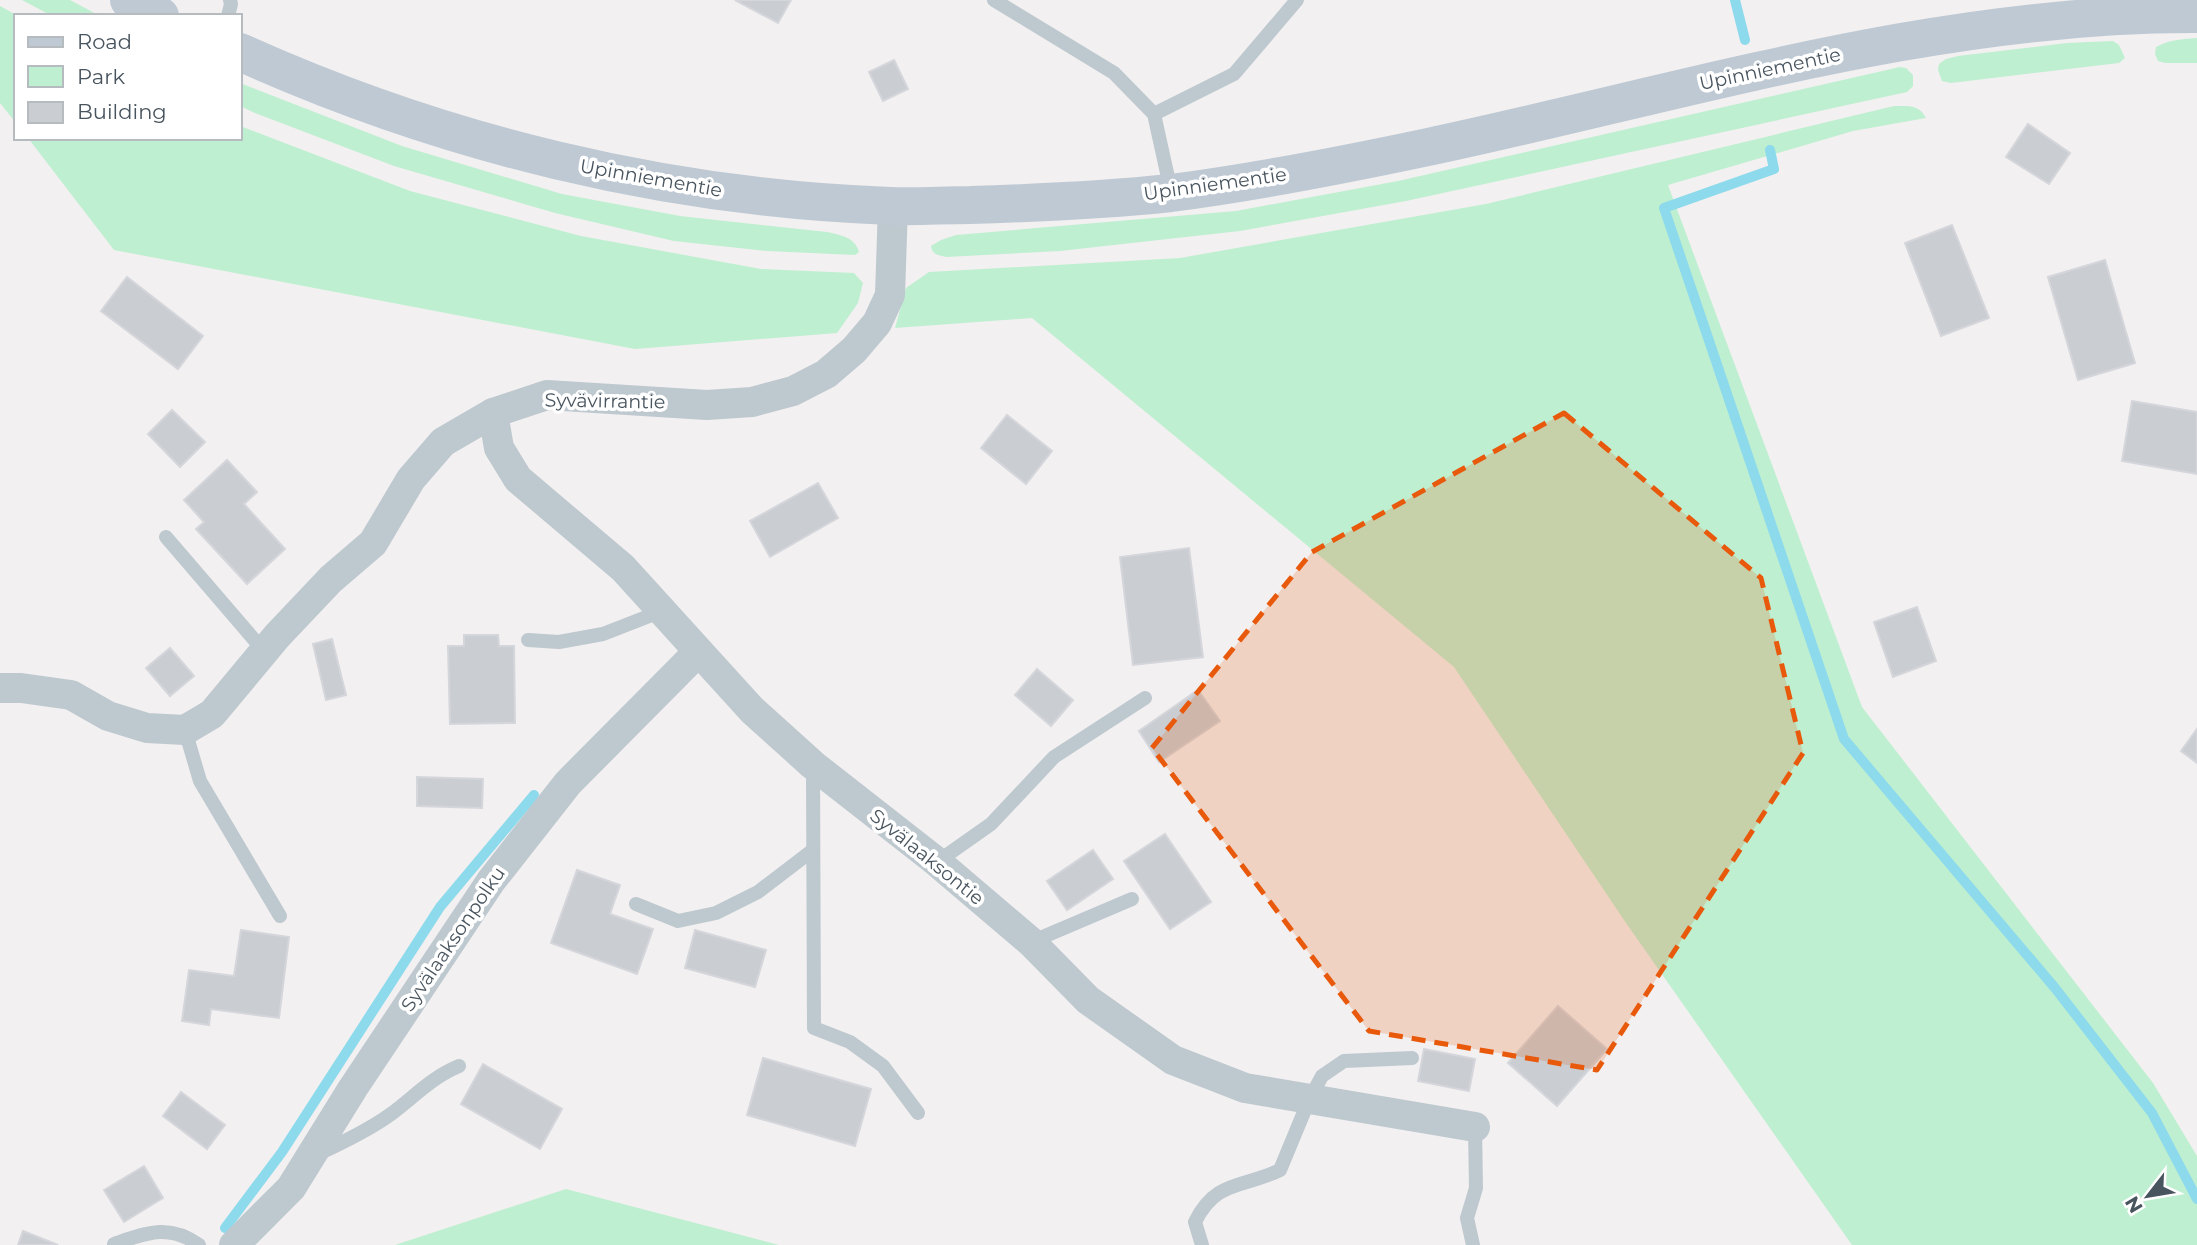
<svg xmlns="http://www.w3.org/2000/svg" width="2197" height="1245" font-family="Montserrat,sans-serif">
<rect width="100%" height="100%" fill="#f2f0f0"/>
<g fill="#bfefd1">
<path d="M22,0h48l30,16h-48z"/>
<path d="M0,6l18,10h-2v107l-16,-20z"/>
<path d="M2197,38v25h-32l-7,-2 -3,-7 1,-7c13,-7 26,-8 41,-9z"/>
<path d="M2113,41l6,4 6,13 -6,5 -168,20 -9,-2 -4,-11 1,-6 7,-5 12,-3 109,-13z"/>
<path d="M1900,67l6,1 7,7v11l-6,6 -501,109 -166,30 -180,20 -114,6c-7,-2 -14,-2 -15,-11l10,-6 15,-5 280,-24 162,-30z"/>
<path d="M240,83l162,63 160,48 118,22 147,16c13,3 28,5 32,20l-4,3 -88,-4 -93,-10 -119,-28 -161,-47 -139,-53 -15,-7z"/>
<path d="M1894,106c14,0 25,-2 32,12l-73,13 -185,54 194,522 291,376 44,73v89h-345l-226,-322 -172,-256 -422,-349 -137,10 11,-40 23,-16 251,-14 306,-54z"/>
<path d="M240,126l170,65 171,45 180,33 93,4 9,10 -5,20 -21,30 -202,16 -521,-99 -86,-112h212z"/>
<path d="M566,1189l213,56h-384z"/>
</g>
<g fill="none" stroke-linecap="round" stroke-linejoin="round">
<g stroke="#8cdaec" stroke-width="10">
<path d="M1735,0l10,40"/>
<path d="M1770,150l4,19 -110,39 180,531 211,249 97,125 45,86"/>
<path d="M225,1228l57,-76 158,-245 94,-112"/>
</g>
</g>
<g fill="#cacdd2" stroke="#d4d6db" stroke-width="2">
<path d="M735,0h56l-13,23z"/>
<path d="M894,60l14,29 -25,12 -14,-29z"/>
<path d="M2028,124l42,29 -21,31 -43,-27z"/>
<path d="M1952,225l37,93 -48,18 -36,-93z"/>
<path d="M2105,260l30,103 -57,17 -30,-103z"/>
<path d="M127,277l76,59 -25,33 -77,-58z"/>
<path d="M2132,401l65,11v62l-75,-13z"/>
<path d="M172,410l33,32 -25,25 -32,-33z"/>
<path d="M1007,415l45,36 -26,33 -45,-36z"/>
<path d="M227,460l30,32 -13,12 41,45 -38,35 -51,-55 8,-7 -20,-22z"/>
<path d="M818,483l20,35 -68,39 -20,-36z"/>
<path d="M1189,548l14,109 -70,8 -13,-108z"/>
<path d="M1917,607l19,54 -43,16 -19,-55z"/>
<path d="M464,635h34l1,11h15l1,77 -65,1 -2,-78h16z"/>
<path d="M332,639l14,56 -20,5 -13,-56z"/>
<path d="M170,648l24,28 -24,20 -24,-28z"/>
<path d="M1037,669l36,31 -22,26 -36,-31z"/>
<path d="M1198,690l22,31 -61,41 -20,-31z"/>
<path d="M2197,729v34l-16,-12z"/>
<path d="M417,777l66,2 -1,29 -65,-2z"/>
<path d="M1165,834l46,68 -41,27 -46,-68z"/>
<path d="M1093,850l20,29 -46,31 -20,-29z"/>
<path d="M577,870l43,15 -10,29 43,15 -16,45 -86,-31z"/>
<path d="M241,930l48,7 -10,81 -68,-9 -2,16 -27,-4 7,-51 45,6z"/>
<path d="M695,930l71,20 -11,37 -70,-19z"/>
<path d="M1558,1006l49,43 -50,57 -49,-43z"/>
<path d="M1424,1049l51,10 -6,32 -51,-10z"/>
<path d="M763,1058l108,31 -16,57 -108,-31z"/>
<path d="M483,1064l79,45 -22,40 -79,-45z"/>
<path d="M181,1092l44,33 -18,24 -44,-33z"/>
<path d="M144,1166l19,32 -39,24 -20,-32z"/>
<path d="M23,1231l35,14h-40z"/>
</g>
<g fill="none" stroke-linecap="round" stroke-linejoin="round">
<g stroke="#bec8cf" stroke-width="14">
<path d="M994,0l120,73 40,41 17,77"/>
<path d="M228,16l3,-12 -1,-4"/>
<path d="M1154,114l80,-40 63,-74"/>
<path d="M166,537l98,114"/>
<path d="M528,640l31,2 44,-8 59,-23"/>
<path d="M185,730l15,51 80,135"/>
<path d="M813,766l1,262 36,14 33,24 35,47"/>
<path d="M937,862l54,-38 63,-67 91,-59"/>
<path d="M636,904l42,17 38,-8 42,-21 55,-42"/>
<path d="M1031,942l101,-43"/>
<path d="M318,1154c26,-12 51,-24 73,-40 23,-17 41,-37 68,-48"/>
<path d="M114,1244c32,-11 55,-21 85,1"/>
<path d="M1202,1245l-7,-23c21,-43 49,-34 85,-52l29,-70 13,-24 22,-15 68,-3"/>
<path d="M1473,1245l-6,-27 9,-30 -1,-61"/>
</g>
<g stroke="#bec8cf" stroke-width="30">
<path d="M493,413l6,35 19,31 105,89 129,142 61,55 124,97 94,80 57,58 85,60 72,28 230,39"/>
<path d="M0,688h21l50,7 37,21 39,12 38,2 27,-16 65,-78 54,-57 42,-36 38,-64 32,-37 50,-29 54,-18 160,10 45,-3 41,-11 33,-17 28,-24 23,-27 13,-28 3,-89"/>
<path d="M234,1245l57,-57 62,-100 138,-207 77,-98 130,-131"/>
</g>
<g stroke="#bec9d4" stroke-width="38">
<path d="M129,0l31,16"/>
<path d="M240,52c204,92 426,146 650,154 27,1 54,-1 80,-1 67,-2 134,-5 201,-12 86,-11 172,-28 257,-46 254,-54 506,-134 769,-133"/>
</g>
</g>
<path fill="#e8590c" fill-opacity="0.2" stroke="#e8590c" stroke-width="5" stroke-dasharray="14 9" stroke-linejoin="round" d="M1564,413l197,165 42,175 -206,317 -228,-39 -217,-283 160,-196z"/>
<g text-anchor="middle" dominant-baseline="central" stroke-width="7" stroke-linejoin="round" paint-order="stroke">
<g font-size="19" fill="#48545e" stroke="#fff">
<text transform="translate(1770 69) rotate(-12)">Upinniementie</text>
<text transform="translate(651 178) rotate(10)">Upinniementie</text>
<text transform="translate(1215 184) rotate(-8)">Upinniementie</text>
<text transform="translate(605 401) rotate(1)">Syvävirrantie</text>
<text transform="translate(927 857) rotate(39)">Syvälaaksontie</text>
<text transform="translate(453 939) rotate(-56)">Syvälaaksonpolku</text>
</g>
</g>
<rect x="14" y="14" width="228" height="126" fill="#ffffff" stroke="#b6bbbf" stroke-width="2"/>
<rect x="28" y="37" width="35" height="10" fill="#bec9d4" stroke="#b6bbbf" stroke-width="2"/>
<text x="77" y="49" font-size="21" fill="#48545e">Road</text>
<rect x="28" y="66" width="35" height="21" fill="#bfefd1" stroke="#b6bbbf" stroke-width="2"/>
<text x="77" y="84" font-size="21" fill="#48545e">Park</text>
<rect x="28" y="102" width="35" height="21" fill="#cacdd2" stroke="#b6bbbf" stroke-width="2"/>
<text x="77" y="119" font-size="21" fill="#48545e">Building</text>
<g transform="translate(2148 1196) rotate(239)" stroke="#ffffff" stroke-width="5" paint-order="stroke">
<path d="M0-5L12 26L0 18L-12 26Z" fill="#48545e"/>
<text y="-10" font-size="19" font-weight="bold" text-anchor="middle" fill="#48545e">N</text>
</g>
</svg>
